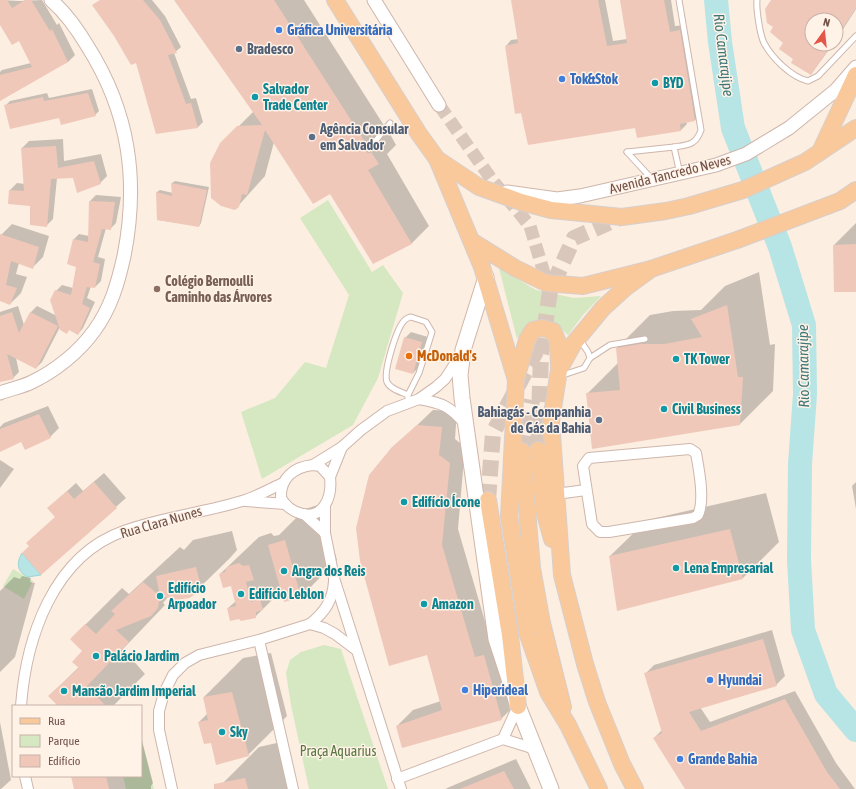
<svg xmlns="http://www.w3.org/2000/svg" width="856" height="789" font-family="'Asap Condensed',sans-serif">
<rect width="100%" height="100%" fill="#fceee1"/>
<g fill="#d6e8c1">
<path d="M328,200l44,72 11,-7 20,28 -25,85 -25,47 -91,54 -21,-67 34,-14 30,-36 21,6 23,-73 -49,-77z"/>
<path d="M499,268l37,22 38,8 27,-2 -18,19 -15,20 -20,-17 -20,5 -11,16z"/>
<path d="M13,569l20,12 -9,18 -21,-13z"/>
<path d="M324,645l17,4 47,140h-79l-18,-84 -5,-32 4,-13 11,-8z"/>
<path d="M141,737l13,52h-28l-3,-13h18z"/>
</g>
<path fill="#b7e4e4" stroke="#9dd5d6" d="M22,553l19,22 -13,2c-11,-5 -12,-14 -6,-24z"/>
<g fill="#0003">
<path d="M0,0l20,1 22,-1 15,25 2,-2 16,32 -7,7 -68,33v-23l2,-2 29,-7 -12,-23 -19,-17z"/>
<path d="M104,0h48l13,16 16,31 -7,6 17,46 5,-1 7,24 -5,5 -42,6 -19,-71z"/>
<path d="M175,0h129l81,127 -2,5 3,3 4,-1 6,11 -9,9 42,72 -18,18 -81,-52 -56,-50 -9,34 -27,30 -17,-62 33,-33z"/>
<path d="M512,0h93l8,41 14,-2 -6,-39h50l4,26 11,-1 15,89 -6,6 -9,2 1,2 -6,6 -43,7 -2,-10 -130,-81 5,-6 8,-1z"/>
<path d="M773,0h83v9l-20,31v-20h-24v24h21l-21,29 -17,-14 -21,-32z"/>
<path d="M92,89l7,22 -4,4 -90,-9 5,-5 37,-8 2,5z"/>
<path d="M63,139l1,22 37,-7 6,22 -7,7 -26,-6 -17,1 -4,41 -7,7 -14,-21 -22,-15 7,-7 8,1 -3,-36 7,-7z"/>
<path d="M175,181l34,6 -8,36 -2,3 -41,-6 -1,-28 3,-2 13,3 -1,-10z"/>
<path d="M96,195l25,2 -5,26 -6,6 -4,-1 -8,29 7,2 -4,22 -6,6 -4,-1 -4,12 8,4 -12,26 -5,6 -8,-5 -3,3 -7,-5 -18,35 -6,6 -20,-10 3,14 -6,6 -13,3v-69l18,-6 6,19 7,-13 6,-6 20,10 -1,-25 6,-6 11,3 4,-22 -4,-26 6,-6 10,2 1,-35z"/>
<path d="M856,223v68l-22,-46z"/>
<path d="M12,224l37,12 -6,21 -11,11 -13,-5 -3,11 11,3 -6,16 -11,11 -10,-4v-62l1,-3z"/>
<path d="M759,272l11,73 5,-1 -2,47 -33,33 -153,-30 31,-31 -1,-15 33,-33 23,-4 28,-1 24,-24z"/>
<path d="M411,332l17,5 -9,30 -6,6 -8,-35z"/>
<path d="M48,406l11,22 -9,9 -50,8v-18l4,-4z"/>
<path d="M433,410l24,1 -2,28 10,8 -7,82 33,113 26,61 -16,16 -104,7 16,-16 28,-9 -48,-253z"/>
<path d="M0,460l14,9 -14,19z"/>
<path d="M104,473l22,25 -85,75 -11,-27 26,-29 1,-17 19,-17 7,8z"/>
<path d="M856,482v27l-4,-23z"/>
<path d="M766,493l13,49 -36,36 -133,-22 37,-36z"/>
<path d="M321,504l16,56 -36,37 -19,-7 -27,27 -27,-9 8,-7 -4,-16 -12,-11 39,-37 12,-4 3,3 5,-1 26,-26z"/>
<path d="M232,531l5,19 -7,8 -37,36 -25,3 -5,6 2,2 -42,44 22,25 -32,32h-54l-10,-10 30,-29 5,-16 -13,-12 51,-51 7,6 51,-47 4,3 9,-10z"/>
<path d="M22,576l9,2 -1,4 5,1 -20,74 -15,15v-81l14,-14 6,2z"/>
<path d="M772,630l13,46 -9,9 -76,22 10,15 85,-31 41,72 19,26h-169l-32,-51 8,-8 -17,-56 9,-9z"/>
<path d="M271,653l16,63 -39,39 -37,-13 -12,-20 8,-8 -3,-17 39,-39z"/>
<path d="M0,722l11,58 -10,9h-1z"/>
<path d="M141,737l12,46 -2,3v3h-76l-1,-13h67z"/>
<path d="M281,742l11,47h-68l-1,-6 36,-36z"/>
<path d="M516,759l15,30h-85l1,-1z"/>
</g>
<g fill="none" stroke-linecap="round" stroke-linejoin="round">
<path stroke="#b7e4e4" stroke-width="24" d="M716,0l4,42 13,86 47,119 24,78 1,69 -5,70 -1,96 4,70 23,64 30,36"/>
</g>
<g fill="#f0c8ba">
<path d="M0,0h7l5,8 13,-8h6l19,31 2,-2 16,33 -68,39v-26l32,-8 -13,-26 -7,4 -12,-20z"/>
<path d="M100,0h43l17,20 17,33 -9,2 18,49 5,-1 7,25 -42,6 -20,-71 -5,2 -17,-29 -22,-31z"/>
<path d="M174,0h100l93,145 -2,6 3,2 3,-1 8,12 -11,6 44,74 -39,20 -43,-70 -17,10 -48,-74 -18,65 -5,-1 -3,13 -4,3 -14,-4 -10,-8 -1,-35 10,-20 17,-17 25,-1z"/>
<path d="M511,0h87l9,46 20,-3 -7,-43h44l6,32 10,-2 15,91 -15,3 1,7 -44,7 -2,-10 -107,17 -7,-32 -6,1 -10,-68 13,-3z"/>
<path d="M771,0h85v8l-20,30v-18h-24v24h20l-21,31 -20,-12 2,-4 -14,-10 4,-6 -13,-11 3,-5 -6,-4 -2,-14z"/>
<path d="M88,93l8,23 -35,9 -2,-7 -49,11 -6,-24 39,-8 1,4z"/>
<path d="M56,146l2,22 36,-7 7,23 -24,9 -4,-15 -22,1 -4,48 -17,-2v-19l-22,-2 1,-14 15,1 -3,-43z"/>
<path d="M171,183l36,7 -8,37 -42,-7 -1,-28 16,4z"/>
<path d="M89,201l26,1 -4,28 -9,-1 -9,33 7,2 -5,24 -8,-1 -5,17 8,4 -12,27 -9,-5 -2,4 -7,-4 -10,-30 5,-10 16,5 5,-28 -9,-3 6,-25 15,3z"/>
<path d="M0,234l39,13 -6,22 -22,-8 -5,24 11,3 -7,17 -10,-4z"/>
<path d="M856,244v48h-22l-1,-47z"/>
<path d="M727,305l11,72h5l-3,48 -148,24 -6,-56 34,-3 -4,-42 24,-4h24l38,-7 -11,-18z"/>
<path d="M12,312l7,21 11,-21 28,14 -22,43 -29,-15 7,25 -14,3v-66z"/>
<path d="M404,337l18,5 -9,32 -18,-5z"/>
<path d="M39,414l12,24 -26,12 -4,-8 -21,10v-23z"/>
<path d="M417,425l25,2 -3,28 11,8 -8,82 33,112 9,-2 18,65 -100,28 -6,-22 46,-16 -15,-55 -38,11 -29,-105 -4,-33 13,-53 23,-28z"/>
<path d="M94,482l23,26 -76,67 -19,-22 7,-7 -3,-3 29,-26 -8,-9 20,-17 7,8z"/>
<path d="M730,529l13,50 -126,32 -8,-55z"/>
<path d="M285,540l16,57 -17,5 -16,-57z"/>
<path d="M239,563l4,3 6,-1 5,15 -8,2 5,20 9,-3 3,11 -7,2v6l-15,3 -2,-2 -9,2 -3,-13 9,-2 -5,-20 -8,2 -4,-14 6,-2 2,-5z"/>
<path d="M196,567l5,20 -7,8 -5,3 -12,2 -17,-4 -2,12 -7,8 -35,14 13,12 -42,44 19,20h-48l-10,-10 31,-28 -7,-6 10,-11 -12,-12 15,-15 11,10 19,-20 -4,-3 32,-29 17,14 -4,-20z"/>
<path d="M763,639l14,47 -88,26 12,19 84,-32 42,73 13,17h-155l-32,-51 9,-5 -18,-60z"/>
<path d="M232,692l17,64 -33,9 -5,-22 -7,1 -6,-22 10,-2 -5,-23z"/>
<path d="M504,771l10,18h-54z"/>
<path d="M71,776h35l3,13h-35z"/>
<path d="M245,778l3,11h-34v-5z"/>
</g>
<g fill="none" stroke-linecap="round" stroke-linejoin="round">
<path stroke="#dac7bb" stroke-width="13" stroke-dasharray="13 6" stroke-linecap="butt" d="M439,105l53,75 38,46 19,64"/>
<g stroke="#dac7bb" stroke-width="16" stroke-dasharray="16 8" stroke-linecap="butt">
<path d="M538,450l3,-96 9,-63 24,-53 48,-21"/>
<path d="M522,451l10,-51"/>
<path d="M488,500l5,-67 47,-89"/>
</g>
<defs>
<g id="service">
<path d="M679,0l22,130c-5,15 -13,15 -27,17l6,27"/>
<path d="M757,0c-1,9 3,35 7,43 8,15 27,34 44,38l10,-5 38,-40"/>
<path d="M369,149l21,-26"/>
<path d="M627,152l47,-5"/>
<path d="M627,152l24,26"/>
<path d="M580,340l8,12 2,6"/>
<path d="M560,376l24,-8 6,-10 20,-13 35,-6"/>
<path d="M408,395c-7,-3 -18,-6 -21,-13 -4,-10 10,-56 18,-62 0,-1 5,-3 6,-3l15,5 6,10 -13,41 -11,22v7"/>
</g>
<g id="minor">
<path d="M419,399c23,4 31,7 46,25"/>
<path d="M690,449l6,4c3,17 9,47 2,62l-5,3 -84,14h-9l-8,-8 -9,-58 6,-8z"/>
<path d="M313,465l29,-18 19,-17 26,-19 32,-12 17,-12 9,-8 15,-23"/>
<path d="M313,465l7,1 10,11c1,9 0,20 -5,28 -11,18 -36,8 -44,-7 -1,-20 13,-31 32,-33z"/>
<path d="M330,477l12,-30"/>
<path d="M556,494l30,-4"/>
<path d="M246,501l39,3"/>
<path d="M325,505v28l9,45 67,211"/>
<path d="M304,514l21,19"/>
<path d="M310,624c15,-12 23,-24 24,-43"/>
<path d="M259,640l34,149"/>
<path d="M21,706c5,-68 32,-150 103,-175 38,-14 79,-18 118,-30 14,-4 28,-12 41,-18"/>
<path d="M503,739l15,-33"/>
<path d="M25,776l3,13"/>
<path d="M397,779l106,-40 32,10"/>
<path d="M172,789l-13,-59v-19l5,-18 9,-18 12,-12 14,-8 60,-15 51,-16 14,4 11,6 20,15"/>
</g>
<g id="tertiary">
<path d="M374,0l65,105"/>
<path d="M507,192l50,7 23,-3 136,-31 30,-11 43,-26 47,-38 20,-23"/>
<path d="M0,393c10,-4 22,-6 32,-11 23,-11 47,-30 62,-51 17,-23 24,-48 30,-75 15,-76 5,-144 -36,-209 -10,-17 -22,-34 -37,-47"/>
</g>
<path id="secondary" d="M486,277l-23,73 -3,25 2,23 34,241 22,67 33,83"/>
<g id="primary">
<path d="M335,0l84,134 18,25 42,28 42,15 30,8 71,7 44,-6 23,-5 54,-16 62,-28 51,-34"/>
<path d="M820,152l36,-77"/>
<path d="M437,159l45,108 34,113 -7,136 19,119 20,57 20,33 31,64"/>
<path d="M473,242l42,26 31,15 37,3 68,-17 86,-29 103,-39 16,-11"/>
<path d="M516,379l11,-39 6,-10 9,-2 11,3 5,11 1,26"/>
<path d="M538,450l6,60 8,29"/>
<path d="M522,451l10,117 10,55 21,84"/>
<path d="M488,500l22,135 8,71"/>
<path d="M635,789l-13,-25 -25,-62 -12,-38 -23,-89 -11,-154 8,-51 15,-27 29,-35 22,-20 26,-19"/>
</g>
</defs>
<use href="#service" stroke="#ceb6ac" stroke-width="7"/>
<use href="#minor" stroke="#ceb6ac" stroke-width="12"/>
<use href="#tertiary" stroke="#ceb6ac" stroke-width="15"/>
<use href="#secondary" stroke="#d1b5a9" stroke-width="17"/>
<use href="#primary" stroke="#d8cfcc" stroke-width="18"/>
<use href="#service" stroke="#fff" stroke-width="5"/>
<use href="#minor" stroke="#fff" stroke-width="10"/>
<use href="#tertiary" stroke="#fff" stroke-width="13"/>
<use href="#secondary" stroke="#fff" stroke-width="15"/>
<use href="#primary" stroke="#f9c99b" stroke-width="16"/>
</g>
<g fill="#3f7fe0" stroke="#fff2e7" stroke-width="1.5">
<circle cx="279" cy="30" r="4"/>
<circle cx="562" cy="79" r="4"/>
<circle cx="710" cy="680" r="4"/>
<circle cx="465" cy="690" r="4"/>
<circle cx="680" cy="759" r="4"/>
</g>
<g fill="#5c6f8a" stroke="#fff2e7" stroke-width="1.5">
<circle cx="239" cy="49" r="4"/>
<circle cx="312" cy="137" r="4"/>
<circle cx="599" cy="420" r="4"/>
</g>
<g fill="#0f9aa8" stroke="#fff2e7" stroke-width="1.5">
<circle cx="655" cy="83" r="4"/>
<circle cx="255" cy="97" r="4"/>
<circle cx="676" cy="359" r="4"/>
<circle cx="664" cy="409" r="4"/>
<circle cx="404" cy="502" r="4"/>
<circle cx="676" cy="568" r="4"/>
<circle cx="284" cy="571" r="4"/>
<circle cx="241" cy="594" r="4"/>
<circle cx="160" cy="596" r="4"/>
<circle cx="424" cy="604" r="4"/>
<circle cx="96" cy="656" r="4"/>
<circle cx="64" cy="691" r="4"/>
<circle cx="222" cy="732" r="4"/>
</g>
<circle fill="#8d6e63" stroke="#fff2e7" stroke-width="1.5" cx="157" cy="289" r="4"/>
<circle fill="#e8710a" stroke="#fff2e7" stroke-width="1.5" cx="409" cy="356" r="4"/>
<g text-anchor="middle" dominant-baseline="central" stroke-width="3" stroke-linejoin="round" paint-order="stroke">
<g font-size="14" font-weight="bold" fill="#366cbe" stroke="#fff2e7" text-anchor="start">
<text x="287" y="30">Gráfica Universitária</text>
<text x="570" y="79">Tok&amp;Stok</text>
<text x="718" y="680">Hyundai</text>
<text x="473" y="690">Hiperideal</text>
<text x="688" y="759">Grande Bahia</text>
</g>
<g font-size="14" font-weight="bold" fill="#4e5e75" stroke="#fff2e7" text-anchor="start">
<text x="247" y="49">Bradesco</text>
<text x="320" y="129">Agência Consular<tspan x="320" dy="16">em Salvador</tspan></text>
<text x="591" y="412" text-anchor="end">Bahiagás - Companhia<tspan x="591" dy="16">de Gás da Bahia</tspan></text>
</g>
<g font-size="14" font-weight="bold" fill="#0d838f" stroke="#fff2e7" text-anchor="start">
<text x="663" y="83">BYD</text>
<text x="263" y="89">Salvador<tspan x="263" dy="16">Trade Center</tspan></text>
<text x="684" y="359">TK Tower</text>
<text x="672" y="409">Civil Business</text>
<text x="412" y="502">Edifício Ícone</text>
<text x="684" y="568">Lena Empresarial</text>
<text x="292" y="571">Angra dos Reis</text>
<text x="168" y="588">Edifício<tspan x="168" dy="16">Arpoador</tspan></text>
<text x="249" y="594">Edifício Leblon</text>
<text x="432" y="604">Amazon</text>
<text x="104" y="656">Palácio Jardim</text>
<text x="72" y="691">Mansão Jardim Imperial</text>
<text x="230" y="732">Sky</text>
</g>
<g font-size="14" fill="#725249" stroke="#fff2e7">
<text transform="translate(670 174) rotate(-14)">Avenida Tancredo Neves</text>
<text transform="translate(161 522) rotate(-16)">Rua Clara Nunes</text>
</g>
<g font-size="14" font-weight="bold" fill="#785e54" stroke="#fff2e7" text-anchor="start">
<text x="165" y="281">Colégio Bernoulli<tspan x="165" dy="16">Caminho das Árvores</tspan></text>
</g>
<g font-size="14" font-weight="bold" fill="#c56008" stroke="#fff2e7" text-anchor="start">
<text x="417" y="356">McDonald's</text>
</g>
<g font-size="14" fill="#597842" stroke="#fff2e7">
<text x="338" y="751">Praça Aquarius</text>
</g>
<g font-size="15" font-style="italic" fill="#3d7678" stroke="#fff2e7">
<text transform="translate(724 55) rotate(83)">Rio Camarajipe</text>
<text transform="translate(803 366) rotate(-91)">Rio Camarajipe</text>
</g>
</g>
<rect x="12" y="705" width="130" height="72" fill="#fff2e7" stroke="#c7b2a8"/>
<rect x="20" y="718" width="20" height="6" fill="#f9c99b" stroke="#c7b2a8"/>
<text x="48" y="725" font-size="12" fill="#725249">Rua</text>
<rect x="20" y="735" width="20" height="12" fill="#d6e8c1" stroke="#c7b2a8"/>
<text x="48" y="745" font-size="12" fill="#725249">Parque</text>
<rect x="20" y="755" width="20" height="12" fill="#f0c8ba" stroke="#c7b2a8"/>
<text x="48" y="765" font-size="12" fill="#725249">Edifício</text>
<g transform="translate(824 32) rotate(15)"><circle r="19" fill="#fff2e7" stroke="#c7b2a8"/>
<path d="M0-3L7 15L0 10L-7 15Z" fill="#e45648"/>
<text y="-6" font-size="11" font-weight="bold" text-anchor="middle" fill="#725249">N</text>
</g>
</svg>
